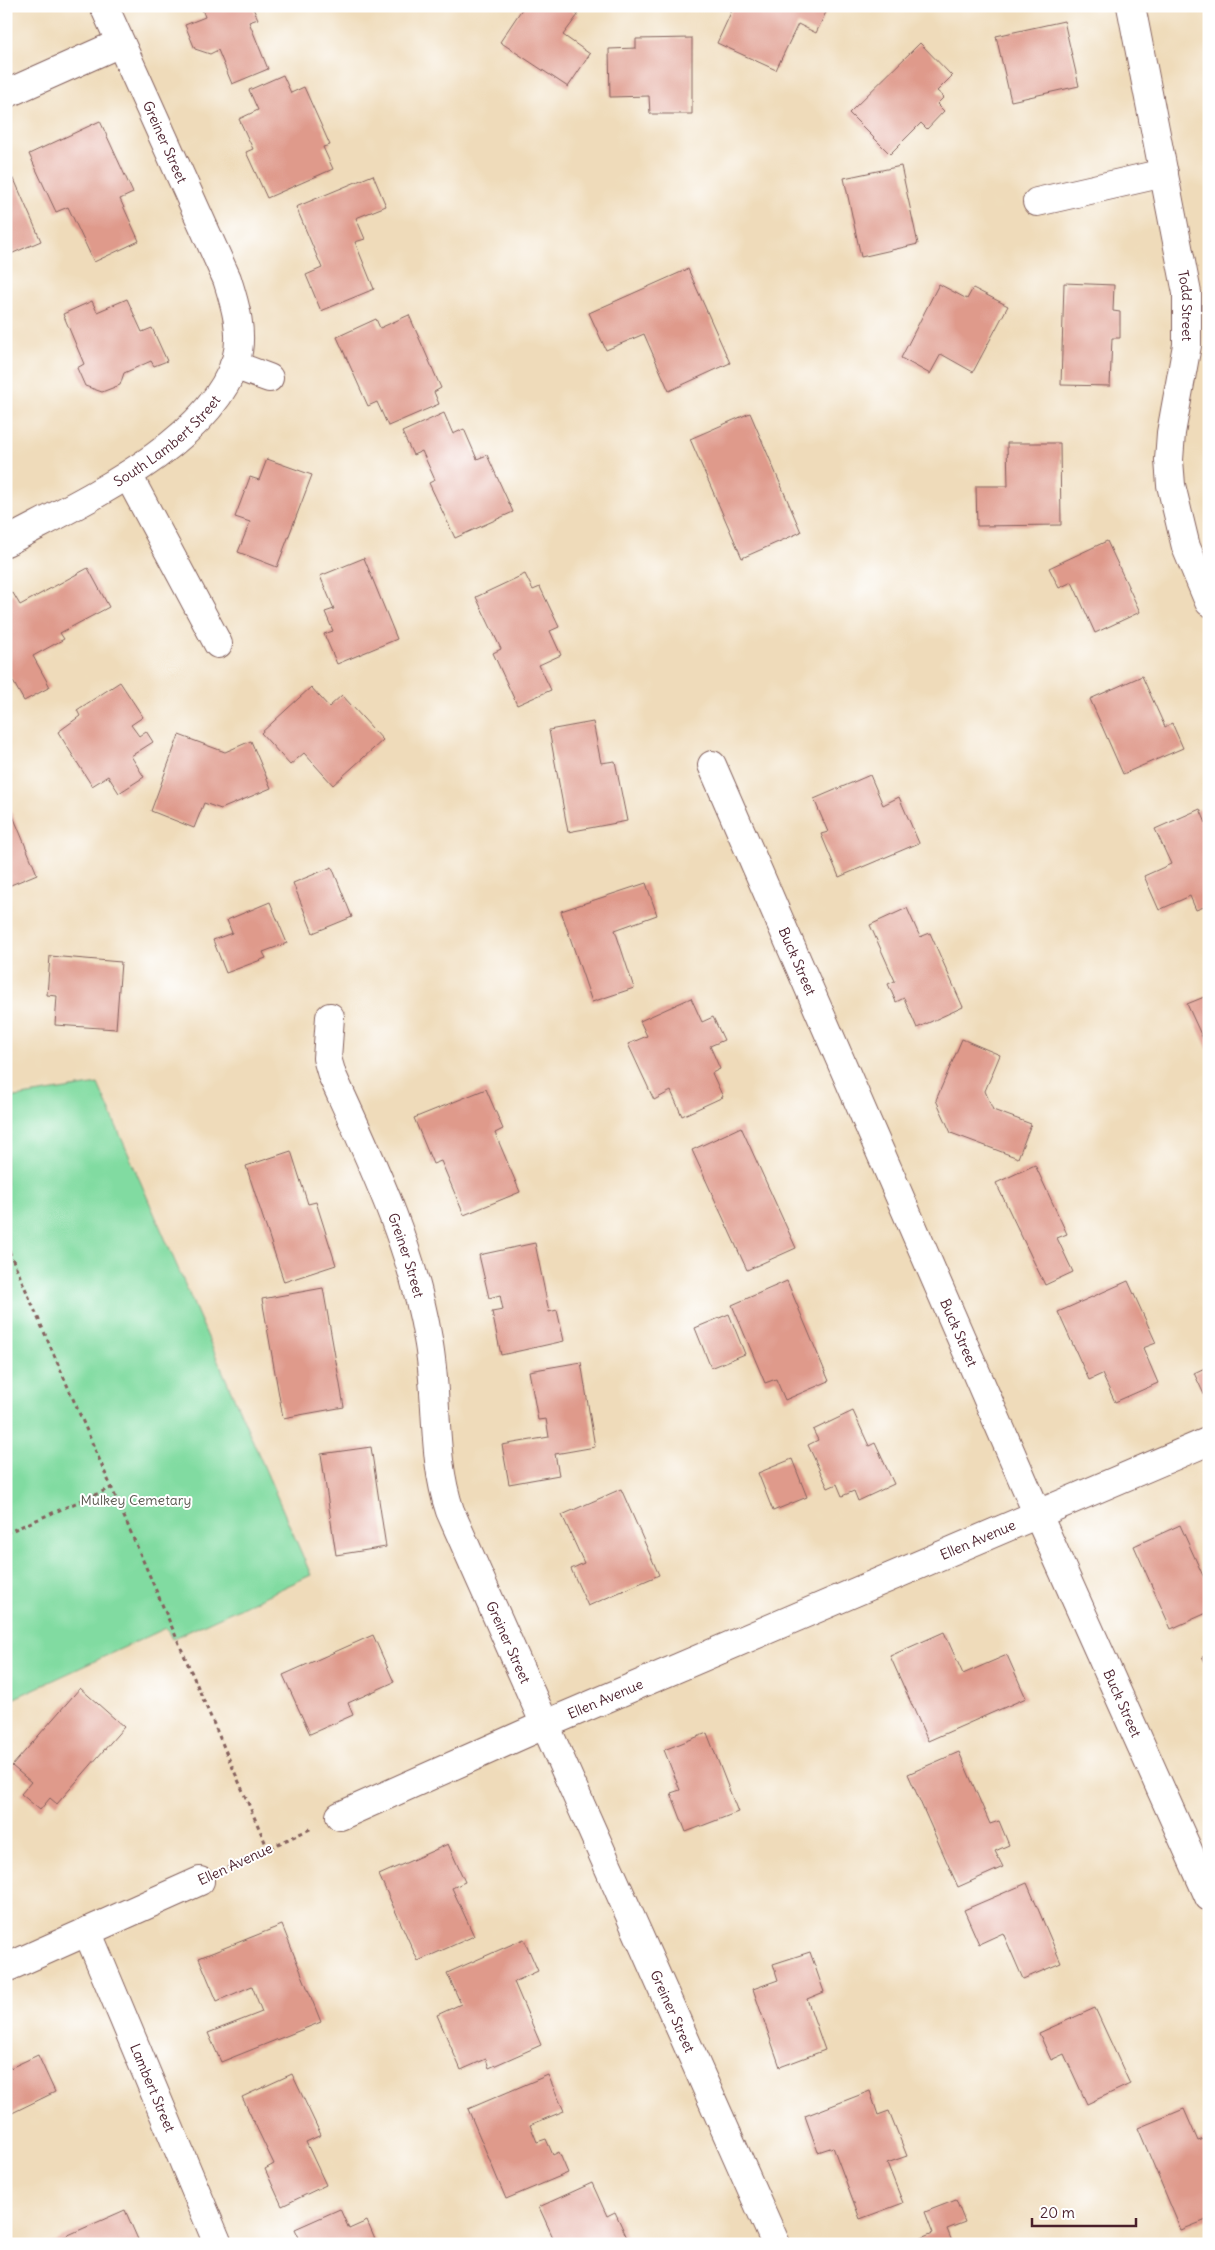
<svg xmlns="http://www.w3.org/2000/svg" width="1215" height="2250" font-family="Delius,sans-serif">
<rect width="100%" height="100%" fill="#fff"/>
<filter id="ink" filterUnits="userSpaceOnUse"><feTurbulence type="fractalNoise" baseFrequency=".02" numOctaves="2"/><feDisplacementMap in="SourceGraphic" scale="10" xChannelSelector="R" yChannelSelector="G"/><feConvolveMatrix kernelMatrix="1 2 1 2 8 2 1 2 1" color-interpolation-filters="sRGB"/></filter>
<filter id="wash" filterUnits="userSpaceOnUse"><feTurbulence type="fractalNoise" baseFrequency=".0096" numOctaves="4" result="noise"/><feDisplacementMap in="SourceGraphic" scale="20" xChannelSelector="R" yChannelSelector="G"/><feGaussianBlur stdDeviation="1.12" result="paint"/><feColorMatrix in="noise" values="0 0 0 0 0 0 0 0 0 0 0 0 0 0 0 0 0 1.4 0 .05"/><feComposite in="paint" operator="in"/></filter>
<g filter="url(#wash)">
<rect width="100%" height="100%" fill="#efdbba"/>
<path fill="#81dba1" stroke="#667d66" d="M98,1084l213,491 -139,64 -6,-11 -160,74v-589l6,-3 -3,-12z"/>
<g id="blocks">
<g fill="#df9a8b">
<path d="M201,6h51l6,13 -9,3 19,47 -36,15 -14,-34 -8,4 -15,-5 -10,-24 20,-8z"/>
<path d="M524,6h41l13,9 -15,20 27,19 -22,33 -68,-45z"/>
<path d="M734,6h91l3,2 -12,25 -18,-9 -22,46 -59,-27z"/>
<path d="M1064,21l15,65 -68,15 -15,-65z"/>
<path d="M692,38v76h-42l-1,-18 -39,1 -1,-48 27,-1v-9z"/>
<path d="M920,43l32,33 -15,15 7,6 -7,7 7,7 -17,18 -6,-6 -31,31 -41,-41z"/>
<path d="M283,75l8,18 13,-6 26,58 -7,2 10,22 -66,29 -21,-46 7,-3 -14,-30 19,-9 -9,-20z"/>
<path d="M100,121l33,72 -13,6 19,42 -45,21 -26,-55 -12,5 -27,-58z"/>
<path d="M901,166l17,78 -57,13 -17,-79z"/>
<path d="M373,175l13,31 -30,12 9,21 -10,3 19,47 -53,22 -15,-36 16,-7 -26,-61z"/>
<path d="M14,179l27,62 -35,15v-74z"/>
<path d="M688,269l42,94 -61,28 -25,-57 -38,16 -17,-37z"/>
<path d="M1064,283l50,2 -1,26 7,1v26h-8l-2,48 -49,-1z"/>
<path d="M939,284l28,15 6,-11 35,18 -35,66 -32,-18 -11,20 -29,-16z"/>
<path d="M127,299l15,33 10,-4 15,33 -13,5 -3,-5 -27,12 -4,12 -18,7 -17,-6 -8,-18 7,-4 -21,-50 29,-13 5,11z"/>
<path d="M409,315l32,73 -7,4 5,12 -51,22 -11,-24 -9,4 -31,-69 39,-18 4,9z"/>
<path d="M444,413l9,21 11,-5 13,30 10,-4 26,57 -58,26 -26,-55 6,-3 -13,-29 -9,4 -11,-23z"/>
<path d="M750,413l51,119 -59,26 -52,-119z"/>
<path d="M1007,443h53l1,82 -84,1 -1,-40h32z"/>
<path d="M267,459l45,16 -35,92 -39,-15 12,-30 -15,-5 15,-40 9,3z"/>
<path d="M1107,541l33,71 -45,21 -23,-51 -13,6 -10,-20z"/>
<path d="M364,558l33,81 -60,25 -13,-30 9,-3 -8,-19 9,-3 -14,-33z"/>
<path d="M88,568l21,39 -49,26 4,6 -31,17 17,31 -26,14 -18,-32v-72l7,-4 7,12z"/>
<path d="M525,574l8,16 7,-3 19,40 -9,4 11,24 -22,10 12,25 -34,15 -24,-52 8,-4 -25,-52z"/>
<path d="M1142,676l23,51 7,-4 11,25 -60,26 -33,-75z"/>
<path d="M120,682l23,35 -12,8 8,11 7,-5 7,11 -22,14 13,21 -25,16 -11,-17 -16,10 -34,-54 22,-16 -3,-6z"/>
<path d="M311,687l18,20 13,-12 41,45 -50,45 -29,-32 -14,12 -29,-32z"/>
<path d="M593,722l8,41 14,-2 12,60 -59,11 -19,-102z"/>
<path d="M179,735l46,17 26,-11 20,47 -50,21 -17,-6 -10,25 -43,-17z"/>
<path d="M870,775l13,30 16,-8 20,46 -80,34 -18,-43 7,-2 -14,-33z"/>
<path d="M1200,809l9,21v75l-13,5 -6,-14 -31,14 -15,-34 27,-12 -16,-35z"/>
<path d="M11,811l26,63 -31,13v-74z"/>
<path d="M332,867l20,50 -39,16 -20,-50z"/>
<path d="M646,883l11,32 -42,15 19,58 -42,14 -31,-91z"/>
<path d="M270,902l17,41 -24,9 3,6 -40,15 -13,-33 19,-7 -5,-13z"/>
<path d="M907,908l13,29 10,-4 33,74 -46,21 -13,-30 -8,4 -8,-18 7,-3 -25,-56z"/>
<path d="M50,956l71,6 -5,67 -61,-4 2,-29 -10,-1z"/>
<path d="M1209,995v57l-22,-48z"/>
<path d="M691,998l11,24 11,-5 11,23 -14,6 10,23 -8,4 11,24 -41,19 -11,-25 -17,9 -26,-56 19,-8 -7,-15z"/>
<path d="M962,1039l38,16 -15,36 8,19 38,14 -13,34 -67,-25 -15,-33z"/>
<path d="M486,1089l17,40 -8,4 25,59 -56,23 -23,-54 -8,3 -19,-46z"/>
<path d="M741,1127l55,121 -49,22 -55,-120z"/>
<path d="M291,1151l17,53 8,-2 20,63 -52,17 -38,-116z"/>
<path d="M1035,1165l32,69 -10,4 16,34 -28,13 -49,-102z"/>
<path d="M535,1243l14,69 8,-2 7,31 -63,14 -9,-43 11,-2 -3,-15 -11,3 -10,-43z"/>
<path d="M787,1281l42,100 -44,19 -9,-21 -11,4 -33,-78z"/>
<path d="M1128,1281l28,62 -13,5 15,35 -43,19 -13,-28 -13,6 -31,-68z"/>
<path d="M323,1288l21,119 -61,11 -21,-119z"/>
<path d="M729,1314l16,40 -34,14 -16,-40z"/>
<path d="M581,1362l14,85 -40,7 4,21 -50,9 -7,-39 47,-8 -3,-18 -8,1 -9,-49z"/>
<path d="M1209,1366v39l-15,-32z"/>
<path d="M853,1411l16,35 6,-3 19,41 -36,17 -4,-10 -12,5 -5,-12 -9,4 -20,-43 10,-5 -5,-10z"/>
<path d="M371,1447l15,100 -50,8 -15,-101z"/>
<path d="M792,1459l15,38 -34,14 -15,-38z"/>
<path d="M621,1489l38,86 -71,31 -17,-37 13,-6 -22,-48z"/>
<path d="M1180,1525l29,64v23l-38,17 -37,-83z"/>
<path d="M944,1632l19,42 44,-19 19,43 -98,43 -38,-85z"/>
<path d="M373,1635l21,47 -46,21 5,12 -43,19 -27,-59z"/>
<path d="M1209,1653v17l-7,-14z"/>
<path d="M80,1688l44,39 -67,77 -7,-6 -10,12 -19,-16 10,-12 -19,-16z"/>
<path d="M707,1733l31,79 -52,20 -15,-39 9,-3 -16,-40z"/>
<path d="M959,1752l31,72 9,-3 10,24 -14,6 8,16 -45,20 -50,-113z"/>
<path d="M448,1844l17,38 -13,6 22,48 -56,25 -39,-86z"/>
<path d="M1027,1883l34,80 -38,16 -20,-46 -24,11 -15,-34z"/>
<path d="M282,1925l39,97 -100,40 -13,-29 54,-21 -10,-26 -35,15 -18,-43z"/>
<path d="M524,1939l14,32 -24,11 27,63 -52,23 -3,-9 -25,11 -24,-55 24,-11 -14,-31z"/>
<path d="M810,1952l14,40 -17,7 18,51 -45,17 -27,-78 25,-9 -5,-16z"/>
<path d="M1095,2008l35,76 -43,20 -23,-50 -13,6 -12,-27z"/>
<path d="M38,2055l17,37 -49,24v-46z"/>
<path d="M292,2074l29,61 -15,7 20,43 -44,21 -17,-37 9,-5 -32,-67z"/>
<path d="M548,2075l16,36 -34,14 7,17 9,-3 7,16 6,-3 9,21 -62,26 -38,-90z"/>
<path d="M870,2091l8,24 11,-4 18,45 -20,7 16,40 -43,16 -27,-72 -15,5 -13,-36z"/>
<path d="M1184,2109l14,32 9,-3 2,5v76l-28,11 -43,-102z"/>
<path d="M592,2183l15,33 8,-4 15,32h-74l-17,-37z"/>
<path d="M956,2200l9,22 -18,7 6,15h-36l-1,-4 17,-7 -8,-21z"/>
<path d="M340,2209l9,20 18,-8 10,23h-75l-7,-15z"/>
<path d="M125,2210l15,34h-92z"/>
</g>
</g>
</g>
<g filter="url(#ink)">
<use href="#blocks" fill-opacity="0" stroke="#84615d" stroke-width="1"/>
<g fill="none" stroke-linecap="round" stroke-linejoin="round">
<defs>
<g id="street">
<path id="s1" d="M1131,6l56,287v52l-16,88 -2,27 2,25 15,62 23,55"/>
<path d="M6,94l114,-51"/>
<path d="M1037,202l127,-29"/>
<path d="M234,365l35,13"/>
<path d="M128,475l90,169"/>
<path id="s2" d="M6,542c74,-40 203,-97 230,-182 8,-26 -1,-56 -9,-81l-123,-273"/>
<path id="s3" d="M712,765l326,750 171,382"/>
<path id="s4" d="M330,1017l-3,41 5,17c39,86 80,170 96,264 11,57 3,116 22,172l326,733"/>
<path id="s5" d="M340,1816l204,-91 665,-284"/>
<path id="s6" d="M87,1931l131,313"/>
<path d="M6,1968l194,-87"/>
</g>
</defs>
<use href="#street" stroke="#84615d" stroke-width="30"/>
<g stroke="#84615d" stroke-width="3" stroke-dasharray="4 4" stroke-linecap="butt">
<path d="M6,1244l262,605"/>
<path d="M6,1533l107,-46"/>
<path d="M227,1868l85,-40"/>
</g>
<use href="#street" stroke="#fff" stroke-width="28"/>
</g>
</g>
<g text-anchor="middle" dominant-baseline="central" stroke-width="4" stroke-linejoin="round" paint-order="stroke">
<g font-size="14" fill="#4a1f2b" stroke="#fff">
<text transform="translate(165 142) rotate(66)">Greiner Street</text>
<text stroke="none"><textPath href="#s1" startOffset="305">Todd Street</textPath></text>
<text stroke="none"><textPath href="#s2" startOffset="191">South Lambert Street</textPath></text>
<text stroke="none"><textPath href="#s3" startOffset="214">Buck Street</textPath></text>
<text stroke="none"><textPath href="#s4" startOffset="254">Greiner Street</textPath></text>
<text stroke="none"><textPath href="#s3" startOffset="619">Buck Street</textPath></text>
<text stroke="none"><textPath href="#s5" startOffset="695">Ellen Avenue</textPath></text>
<text stroke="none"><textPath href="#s4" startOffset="658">Greiner Street</textPath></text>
<text stroke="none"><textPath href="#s5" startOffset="290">Ellen Avenue</textPath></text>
<text stroke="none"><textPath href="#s3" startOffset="1024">Buck Street</textPath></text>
<text transform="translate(235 1864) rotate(-25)">Ellen Avenue</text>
<text stroke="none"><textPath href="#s4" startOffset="1062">Greiner Street</textPath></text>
<text stroke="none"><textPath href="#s6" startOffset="170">Lambert Street</textPath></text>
</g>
<g font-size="14" fill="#5a574e" stroke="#fff">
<text x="136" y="1500">Mulkey Cemetary</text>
</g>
</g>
<rect width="1215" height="2250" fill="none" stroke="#fff" stroke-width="25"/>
<path d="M1032 2218v8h104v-8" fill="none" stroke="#4a1f2b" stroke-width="2.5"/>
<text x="1040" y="2218" font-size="15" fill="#4a1f2b" stroke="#ffffff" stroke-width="4" paint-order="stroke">20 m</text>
</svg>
